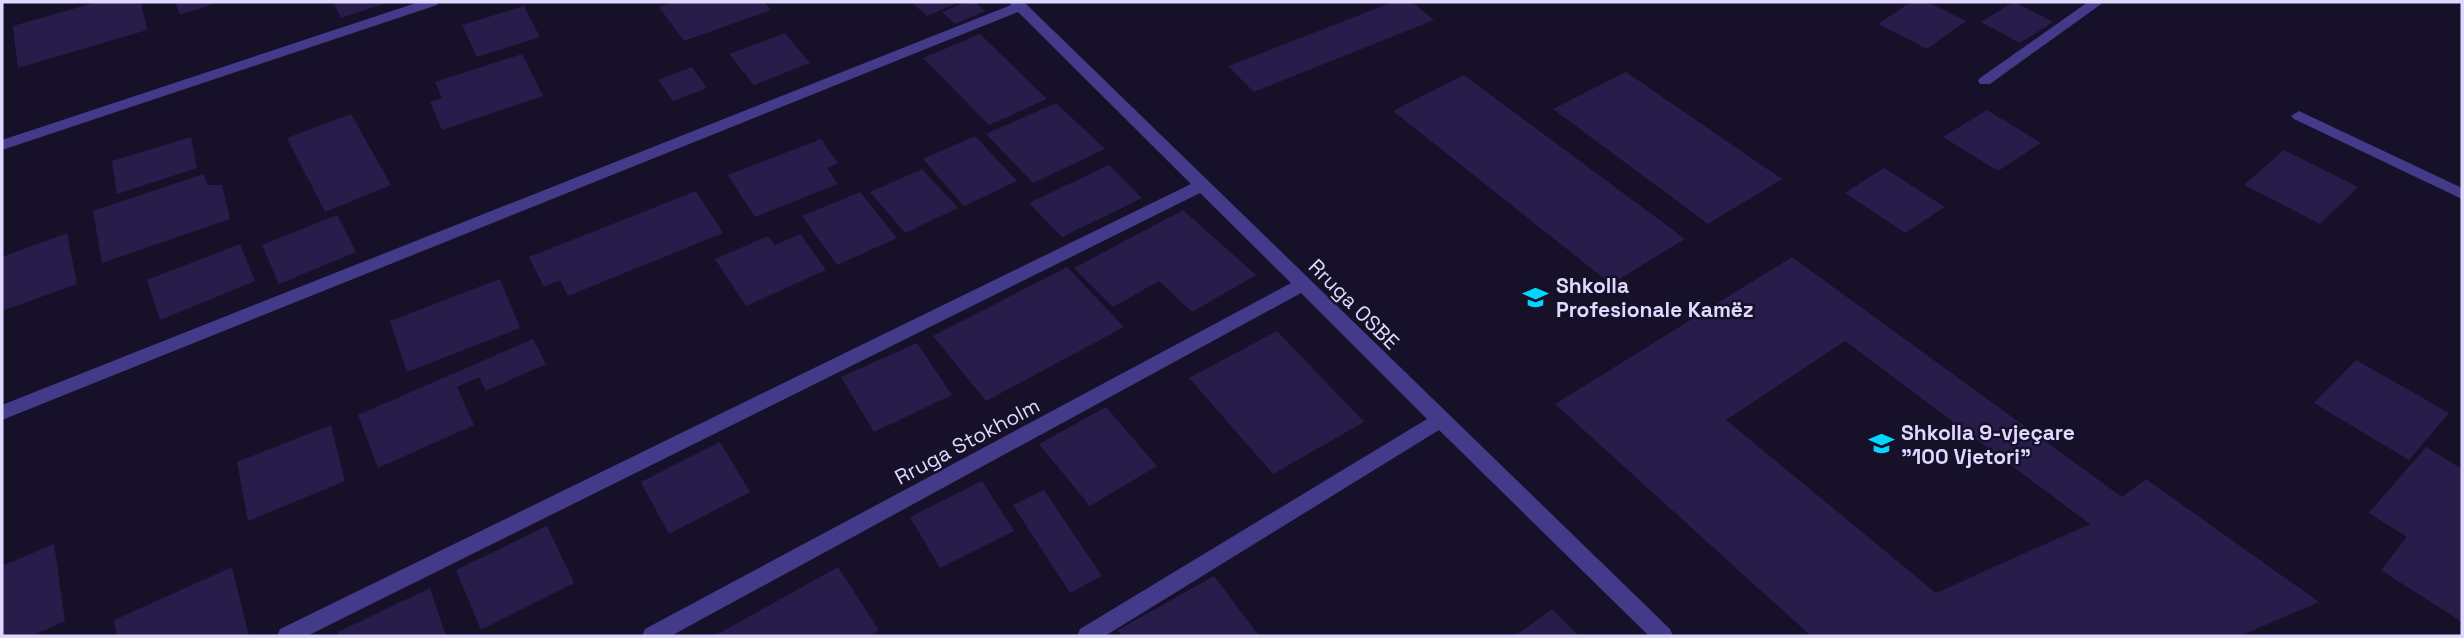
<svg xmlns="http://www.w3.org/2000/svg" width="2464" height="638" font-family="'Space Grotesk',sans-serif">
<rect width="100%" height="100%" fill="#161029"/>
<g fill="#281c4b" fill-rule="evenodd">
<path d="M97,2h44l6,28 -129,38 -5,-42z"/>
<path d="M175,2h44l-39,13z"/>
<path d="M333,2h56l-48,16z"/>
<path d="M674,2h90l7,8 -87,31 -25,-34z"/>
<path d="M911,2h48l-32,14z"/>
<path d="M966,2h9l10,9 -30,13 -13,-12z"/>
<path d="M1393,2h19l22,18 -180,72 -26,-26z"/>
<path d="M1911,2h16l39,19 -39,28 -49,-25z"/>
<path d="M2013,2l40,20 -33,21 -39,-21z"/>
<path d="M524,6l16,31 -63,20 -15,-32z"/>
<path d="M785,33l25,30 -56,22 -25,-31z"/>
<path d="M980,34l67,65 -58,26 -66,-67z"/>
<path d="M522,54l21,42 -101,34 -12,-28 12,-4 -7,-16z"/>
<path d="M692,67l15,21 -34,13 -15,-21z"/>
<path d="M1626,72l156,107 -74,45 -155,-115z"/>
<path d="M1464,75l221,164 -74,45 -218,-173z"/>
<path d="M1056,103l49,46 -72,34 -47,-49z"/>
<path d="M1987,110l54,33 -43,28 -55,-34z"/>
<path d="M351,114l40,71 -66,27 -38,-74z"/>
<path d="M975,136l42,45 -53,25 -41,-47z"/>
<path d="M191,137l6,31 -80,26 -5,-33z"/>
<path d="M821,139l17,24 -11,5 11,16 -83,33 -27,-42z"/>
<path d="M2284,150l74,37 -38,37 -76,-39z"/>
<path d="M1109,165l33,33 -80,39 -33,-34z"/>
<path d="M1884,168l61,39 -40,26 -60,-40z"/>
<path d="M922,169l36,39 -53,25 -35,-41z"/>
<path d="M204,174l3,11h15l8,34 -128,44 -9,-52z"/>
<path d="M696,191l27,42 -155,63 -8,-16 -16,7 -15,-30z"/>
<path d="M860,192l37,46 -60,27 -35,-49z"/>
<path d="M1183,210l73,65 -64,37 -33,-31 -46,26 -39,-39z"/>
<path d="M337,215l19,37 -77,32 -17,-39z"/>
<path d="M67,233l10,51 -75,27v-54z"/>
<path d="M800,234l26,36 -80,36 -31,-47 53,-23 7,9z"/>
<path d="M240,244l15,37 -95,39 -13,-40z"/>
<path d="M1792,257l330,240 24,-18 173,123 -79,34h-429l-256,-232zM1845,341l245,183 -154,69 -210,-173z"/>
<path d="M1067,267l57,60 -138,74 -53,-65z"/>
<path d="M500,279l20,49 -113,44 -17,-51z"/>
<path d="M1277,331l87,91 -91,52 -84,-96z"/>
<path d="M533,339l13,25 -60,27 -7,-14 -22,10 17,38 -96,43 -20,-53z"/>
<path d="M917,343l35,52 -78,37 -33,-55z"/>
<path d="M2356,360l93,53 -40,47 -95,-57z"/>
<path d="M1106,407l51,59 -67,40 -51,-62z"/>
<path d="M331,425l14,56 -97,40 -11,-59z"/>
<path d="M720,442l30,50 -81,42 -28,-52z"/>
<path d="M2426,447l36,22v153l-81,-52 26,-33 -38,-24z"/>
<path d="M982,481l32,50 -74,37 -30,-51z"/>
<path d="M1044,490l58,86 -32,17 -57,-88z"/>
<path d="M547,526l27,57 -93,47 -25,-60z"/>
<path d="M54,544l11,77 -34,15h-29v-70z"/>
<path d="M232,567l17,69h-132l-3,-16z"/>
<path d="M838,567l41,63 -11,6h-154z"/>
<path d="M1214,576l45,60h-137l-4,-6z"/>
<path d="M430,588l16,48h-107l-1,-4z"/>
<path d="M1552,609l27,27h-64z"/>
</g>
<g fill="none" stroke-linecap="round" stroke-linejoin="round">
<g fill="#433b89" fill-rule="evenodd">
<path d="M419,2h20l-2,3 -435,145v-10z"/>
<path d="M1009,2h15l646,627 3,7h-24l-210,-206 -334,206h-28l3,-7 347,-210 -126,-126 -630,343h-29l3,-7 646,-346 -91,-90 -893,443h-30l3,-7 911,-445 -173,-172 -1016,408v-15l1009,-400z"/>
<path d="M2088,2h16l-114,82h-10l-2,-3 2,-3z"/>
<path d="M2299,111l163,77v11l-168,-80 -3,-3z"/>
</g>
</g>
<defs>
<symbol id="school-bare" viewBox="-9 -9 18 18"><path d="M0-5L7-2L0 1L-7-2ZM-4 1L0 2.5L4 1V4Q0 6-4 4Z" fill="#05d6ff" stroke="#161029" stroke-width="2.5" paint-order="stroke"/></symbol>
</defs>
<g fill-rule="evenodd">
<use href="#school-bare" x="1518" y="280" width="35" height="35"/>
<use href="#school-bare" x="1864" y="426" width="35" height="35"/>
</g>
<g text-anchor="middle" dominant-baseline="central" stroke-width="5" stroke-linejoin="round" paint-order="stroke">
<g font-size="21" font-weight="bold" fill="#dfd9ff" stroke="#161029" text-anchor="start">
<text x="1556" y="285">Shkolla<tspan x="1556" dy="24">Profesionale Kamëz</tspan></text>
<text x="1901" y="432">Shkolla 9-vjeçare<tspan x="1901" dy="24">"100 Vjetori"</tspan></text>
</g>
<g font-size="21" fill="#dfd9ff" stroke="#161029">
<text transform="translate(1354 304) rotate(45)">Rruga OSBE</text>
<text transform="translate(967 441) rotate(-28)">Rruga Stokholm</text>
</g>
</g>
<rect width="2464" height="638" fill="none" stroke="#dfd9ff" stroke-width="7"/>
</svg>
